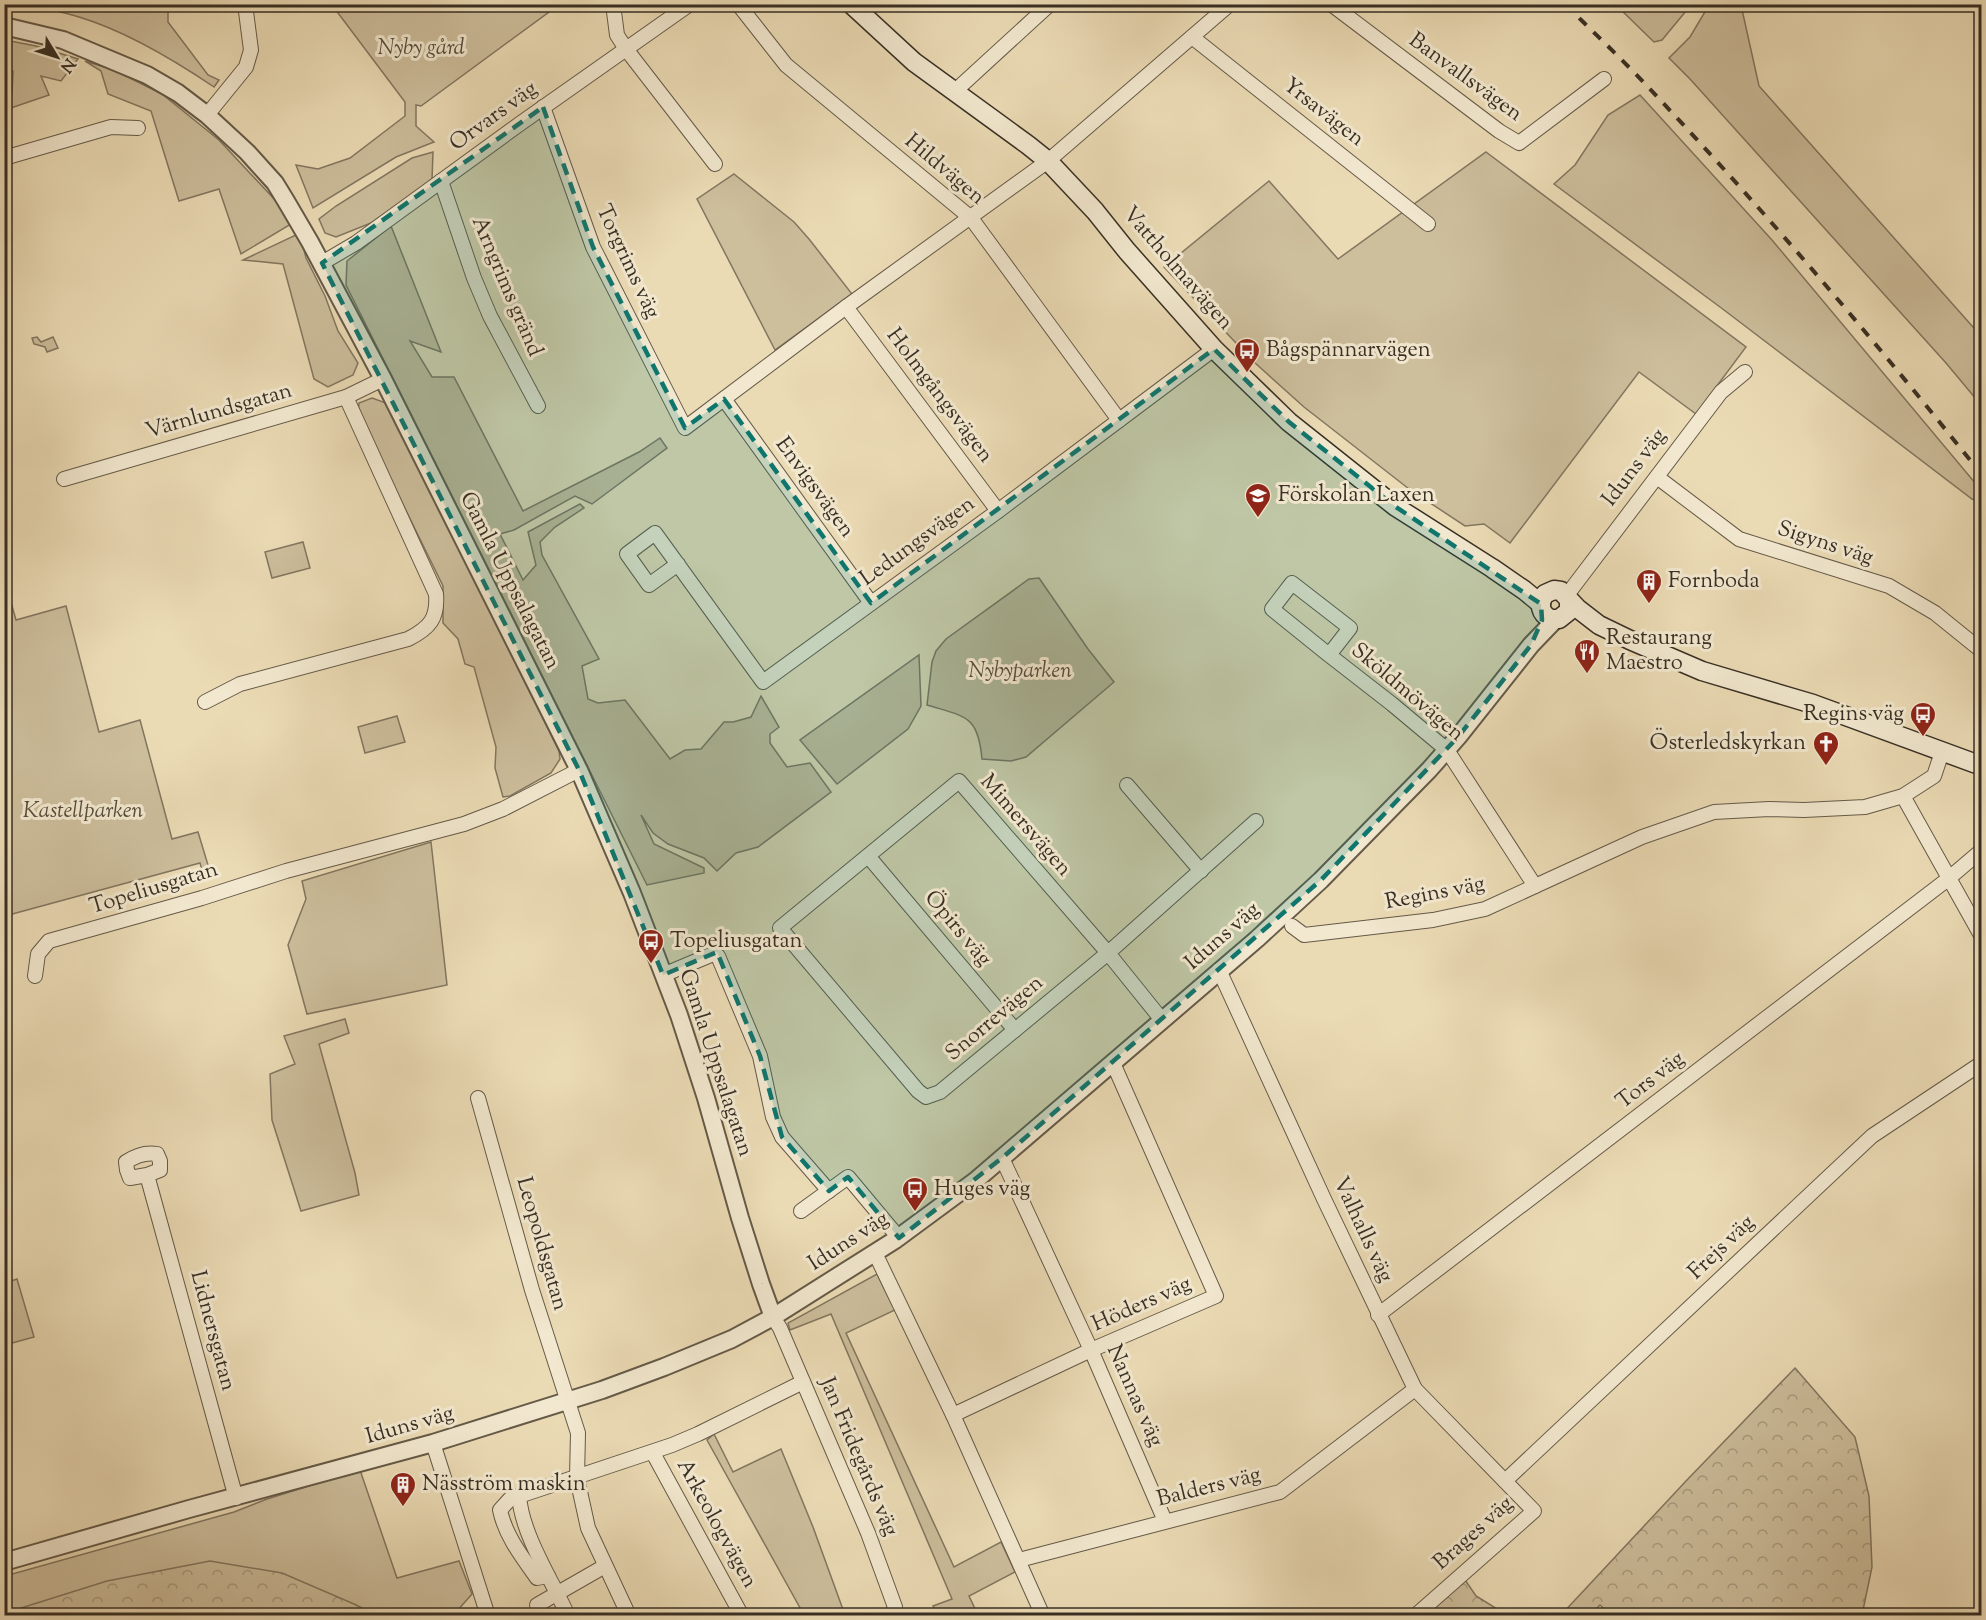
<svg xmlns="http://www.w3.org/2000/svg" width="1986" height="1620" font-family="'Sorts Mill Goudy',serif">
<defs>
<pattern id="forest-crowns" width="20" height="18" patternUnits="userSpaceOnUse" patternTransform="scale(1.5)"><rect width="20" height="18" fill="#cdbe9c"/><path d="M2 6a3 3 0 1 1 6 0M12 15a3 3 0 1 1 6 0" fill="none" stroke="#a79b7f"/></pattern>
</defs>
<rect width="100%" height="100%" fill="#ebdbb5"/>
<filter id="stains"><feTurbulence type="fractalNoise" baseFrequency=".00333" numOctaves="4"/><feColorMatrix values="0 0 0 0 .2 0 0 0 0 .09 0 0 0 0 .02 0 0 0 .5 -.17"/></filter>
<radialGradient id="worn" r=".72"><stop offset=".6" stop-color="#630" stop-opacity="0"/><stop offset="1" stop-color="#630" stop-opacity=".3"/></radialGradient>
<g fill="#cdbe9c" stroke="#827660" stroke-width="1.5">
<path d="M82,4l10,2 2,-2h56l2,2 2,-1h14v17l40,53 11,5 -5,7c-40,-27 -88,-56 -135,-70 -16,-5 -33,-8 -50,-12z"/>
<path d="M332,5h217v7l-128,94 -5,-1v21l18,16 -38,15 -83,51 -17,-43 22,4 32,-11 55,-42v-14z"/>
<path d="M1616,5h75l-29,35 -8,2z"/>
<path d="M1709,5h32l18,81 222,250v69l-35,-42 -256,-284 -21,-21 21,-21z"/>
<path d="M5,40l31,6 42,13 -17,22 -20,-5 8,19 -44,15v-15l7,-1 1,-23 -8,-2z"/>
<path d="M85,61l29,9 48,24 57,46 58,62 14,22 -50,30 -22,-65 -40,12 -28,-90 -43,-17 -7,-23z"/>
<path d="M1640,95l132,145 209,250v12l-9,-3 -248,-189 -170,-126 21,-19 33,-50z"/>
<path d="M433,152l-1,28 -61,43 -35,14 -11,-4 -6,-14 17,-13 76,-48z"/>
<path d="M1486,152l260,195 -50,67 -57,-42 -129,171 -26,-19 -19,2 -56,-37 -105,-82 -50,-45 -90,-95 105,-86 69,78z"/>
<path d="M734,174l60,48 15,17 43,55 -77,56 -78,-151z"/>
<path d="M391,226l50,126 -31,-11 22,36h22l69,134 116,-59 21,-14 7,10 -75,56 -17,-8 -61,34 -14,4 23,46 13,-15 -8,-33 52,-28 4,4 -29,19 -15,15 2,13 57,104 -17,7 6,33 10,4 27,-3 45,59 15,-9 16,-1 23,-27h9l18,-5 10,-21 18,31 -9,7v9l17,24 23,-4 21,29 -73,55 -22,6 -19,18 -13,-13 -36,-14 -15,-11 -12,-18 13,29 50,24v5l-57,12 -301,-600 1,-24z"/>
<path d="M300,233l6,25 19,38 13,35 20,32 -5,12 -25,12 -14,-8 -31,-115 -40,-4z"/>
<path d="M37,337l4,5 12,-5 5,11 -11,4 -2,-5 -11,-3 -2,-6z"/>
<path d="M372,398l14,5 8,14 165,334 1,8 -9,14 -41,23 -7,1 -8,-29 1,-21 -22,-80 -9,-3 -7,-25 -15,-16v-37l-85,-173 1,-10z"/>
<path d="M303,542l7,26 -38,10 -7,-26z"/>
<path d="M4,578l12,42 50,-14 33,126 41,-12 32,119 26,-7 13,43 -7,3 -4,-15 -195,53z"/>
<path d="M1039,578l49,71 26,33 -88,75 -15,4 -29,-2c-4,-44 -16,-42 -55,-54l5,-43 4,-11 10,-12 83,-60z"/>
<path d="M919,655l2,51 -13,23 -71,55 -37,-44z"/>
<path d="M397,716l8,26 -40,11 -7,-26z"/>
<path d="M431,842l16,143 -140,29 -19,-69 18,-46 -4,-18z"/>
<path d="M345,1019l4,14 -30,11 36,129 4,22 -58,16 -29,-91 -2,-46 25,-10 -11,-28z"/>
<path d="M877,1274l18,36 -49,23 108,234 47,-25 14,30 -46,24 9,19h-41l-4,-9 19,-7 -121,-285 -41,16 -2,-7z"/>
<path d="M17,1279l17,58 -29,8v-62z"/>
<path d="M714,1434l19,38 48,-23 32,78 32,88h-41l-97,-175z"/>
<path d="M360,1470l37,108 62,-17 13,33 -15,17 1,4h-83l-21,-11 -349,9v-37l229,-64 33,-13z"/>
</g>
<g fill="url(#forest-crowns)" stroke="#827660" stroke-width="1.5">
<path d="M1795,1368l60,69 14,59 3,71 -10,48 -250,1 -12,-11 -10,10h-29l125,-134z"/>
<path d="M210,1561l72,12 72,31 21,11h-370v-2l102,-32z"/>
<path d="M1461,1574l15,22 31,19 -92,1z"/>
</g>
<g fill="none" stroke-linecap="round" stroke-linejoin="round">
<defs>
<g id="minor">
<path d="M613,4l4,31 9,14 89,115"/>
<path d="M738,4l48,61 185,153 148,202"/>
<path d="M1331,4l168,127 20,12 85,-64"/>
<path d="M1192,37l236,187"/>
<path d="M954,92l96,-88"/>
<path d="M543,107l50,140 92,181 161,-121 202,-146 182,-157"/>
<path d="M207,115l39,-48 5,-17 -6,-46"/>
<path d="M4,158l107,-31 27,1"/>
<path d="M441,181l33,97 16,38 48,90"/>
<path d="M322,263l34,-20 165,-120 169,-119"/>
<path d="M846,307l152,204"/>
<path d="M724,399l147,204"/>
<path d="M1657,477l82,62 150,47 46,27 47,38"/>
<path d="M64,479l282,-82 37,-18"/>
<path d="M678,564l-29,21 -22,-31 28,-21 108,149 235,-171 216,-162"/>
<path d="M1567,595l154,-203 24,-20"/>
<path d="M1329,655l-57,-46 20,-26 58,45 -21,27 63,49 55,46 88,136"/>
<path d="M205,702l35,-18 168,-45c22,-11 30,-21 28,-45l-90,-197"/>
<path d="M1127,785l74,86"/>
<path d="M1903,796l79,141"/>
<path d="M868,856l147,174"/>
<path d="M1292,926l12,9 129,-15 52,-11 157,-72 72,-25 55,-3 35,1 61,-3 38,-11 31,-20 8,-24"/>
<path d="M1219,970l105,229 91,190 119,122 -119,105"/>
<path d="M663,975l50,-21 5,2 42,100 13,61 9,20 47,54"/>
<path d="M35,976l3,-22 11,-13 153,-43 84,-27 178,-47 39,-15 76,-39"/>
<path d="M1162,1020l-54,-67 -149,-172 -179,147 138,163 8,6 14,-5 168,-139 148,-132"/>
<path d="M478,1098l54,192 46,143 -1,45 11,50 41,88"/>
<path d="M1002,1158l89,192 74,171"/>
<path d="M147,1175l13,-5v-9l-3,-7c-11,-2 -22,2 -31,8l1,8 3,8 17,-3 89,323"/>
<path d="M801,1211l47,-34 51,61"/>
<path d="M875,1253l78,162 90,201"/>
<path d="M1378,1315l570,-436 34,-29"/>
<path d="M773,1317l7,11 88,205 27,74 -4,9"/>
<path d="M953,1415l138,-65 125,-54 -103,-233"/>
<path d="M433,1443l55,173"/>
<path d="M653,1453l89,163"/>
<path d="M1505,1481l367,-345 110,-73"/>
<path d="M519,1496c3,39 33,84 49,120"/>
<path d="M1019,1560l261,-68 135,-103"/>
<path d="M548,1576l-11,2c-15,-21 -32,-43 -37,-68l10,-11 162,-54 26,-11 105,-52"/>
<path d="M537,1605l68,-39"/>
</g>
<g id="tertiary">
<path d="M4,26l59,14 84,35 31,18 29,22 40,37 28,31 11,18 24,41 73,137 196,391 53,123 47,122 27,83 34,120 21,66 12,33"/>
<path d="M4,1562l185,-53 244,-66 169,-53 62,-23 68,-28 41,-22 122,-77 80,-59 282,-242 64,-59 108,-110 29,-33 73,-92 25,-26"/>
</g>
<g id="secondary">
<path d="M851,4l63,58 114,83 20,16 47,50 32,40 87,98 75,73 107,85 96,61 32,22 17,14"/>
<path d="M1569,600v11l-10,8h-8c-11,-5 -13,-15 -6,-25l9,-4 7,1 16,17 22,17 31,15 72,31 111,33 169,62"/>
</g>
</defs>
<use href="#minor" stroke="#655a48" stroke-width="16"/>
<use href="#tertiary" stroke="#655a48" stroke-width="20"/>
<use href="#secondary" stroke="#382f24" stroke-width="21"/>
<use href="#minor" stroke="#f2e8cf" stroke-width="14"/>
<use href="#tertiary" stroke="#f2e8cf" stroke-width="16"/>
<use href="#secondary" stroke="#f2e8cf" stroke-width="18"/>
<path stroke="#382f24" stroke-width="4" stroke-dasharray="10 10" stroke-linecap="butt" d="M1565,4c28,28 57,55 84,84 117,124 227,254 333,387"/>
</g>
<path fill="#0f766e" fill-opacity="0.2" stroke="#0f766e" stroke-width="4.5" stroke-dasharray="12 8" stroke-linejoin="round" d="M543,107l50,140 92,181 39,-29 147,204 343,-254 75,73 107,85 145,97 1,16 -11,25 -73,92 -137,143 -319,278 -103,80 -51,-61 -19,14 -47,-54 -22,-81 -43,-104 -54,23 -84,-205 -257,-507z"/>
<defs>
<symbol id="bus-pin" viewBox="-11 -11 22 30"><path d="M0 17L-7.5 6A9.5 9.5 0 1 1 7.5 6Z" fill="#8f2418" stroke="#f2e8cf"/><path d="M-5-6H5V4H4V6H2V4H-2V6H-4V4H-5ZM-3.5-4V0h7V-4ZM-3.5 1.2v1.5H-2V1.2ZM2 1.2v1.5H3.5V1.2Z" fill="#fff"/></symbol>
<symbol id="school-pin" viewBox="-11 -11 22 30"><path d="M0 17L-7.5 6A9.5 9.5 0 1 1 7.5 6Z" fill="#8f2418" stroke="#f2e8cf"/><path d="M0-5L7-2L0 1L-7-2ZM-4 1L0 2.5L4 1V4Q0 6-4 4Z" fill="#fff"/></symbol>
<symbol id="building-pin" viewBox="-11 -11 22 30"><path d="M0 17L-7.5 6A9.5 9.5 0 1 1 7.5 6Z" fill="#8f2418" stroke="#f2e8cf"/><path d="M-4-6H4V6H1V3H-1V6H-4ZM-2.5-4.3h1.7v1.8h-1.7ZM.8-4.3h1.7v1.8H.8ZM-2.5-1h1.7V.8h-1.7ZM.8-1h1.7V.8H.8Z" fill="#fff"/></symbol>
<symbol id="restaurant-pin" viewBox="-11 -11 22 30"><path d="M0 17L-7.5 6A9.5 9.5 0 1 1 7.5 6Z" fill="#8f2418" stroke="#f2e8cf"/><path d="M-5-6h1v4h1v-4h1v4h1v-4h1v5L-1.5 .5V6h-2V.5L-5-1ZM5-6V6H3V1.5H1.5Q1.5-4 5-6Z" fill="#fff"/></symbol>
<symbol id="church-pin" viewBox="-11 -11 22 30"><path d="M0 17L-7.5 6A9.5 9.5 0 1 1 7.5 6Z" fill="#8f2418" stroke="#f2e8cf"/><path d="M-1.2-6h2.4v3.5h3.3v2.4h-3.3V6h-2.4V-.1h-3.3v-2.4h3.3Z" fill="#fff"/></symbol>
</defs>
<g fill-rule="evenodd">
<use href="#bus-pin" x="1232" y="336" width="30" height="40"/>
<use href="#school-pin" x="1243" y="481" width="30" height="40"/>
<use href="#building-pin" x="1634" y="567" width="30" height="40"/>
<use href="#restaurant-pin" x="1572" y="637" width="30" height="40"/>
<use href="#bus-pin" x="1908" y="700" width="30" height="40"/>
<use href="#church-pin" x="1811" y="729" width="30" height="40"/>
<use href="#bus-pin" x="636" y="927" width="30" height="40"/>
<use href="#bus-pin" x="900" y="1175" width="30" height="40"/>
<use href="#building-pin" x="388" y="1470" width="30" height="40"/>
</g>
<g text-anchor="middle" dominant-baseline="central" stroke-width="6" stroke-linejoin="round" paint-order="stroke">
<g font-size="22" font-style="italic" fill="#564c3c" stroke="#f2e8cf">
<text x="421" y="49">Nyby gård</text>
<text x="1020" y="672">Nybyparken</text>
<text x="83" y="812">Kastellparken</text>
</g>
<g font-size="22" fill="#382f24" stroke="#f2e8cf">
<text transform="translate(1465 78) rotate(36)">Banvallsvägen</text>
<text transform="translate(1323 113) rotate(38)">Yrsavägen</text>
<text transform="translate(494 117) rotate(-36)">Orvars väg</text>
<text transform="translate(944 170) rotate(40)">Hildvägen</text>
<text transform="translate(627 262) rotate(65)">Torgrims väg</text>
<text transform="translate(1177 269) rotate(49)">Vattholmavägen</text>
<text transform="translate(506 287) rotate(67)">Arngrims gränd</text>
<text transform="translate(939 396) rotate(53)">Holmgångsvägen</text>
<text transform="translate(219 412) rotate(-16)">Värnlundsgatan</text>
<text transform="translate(1635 468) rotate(-53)">Iduns väg</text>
<text transform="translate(814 488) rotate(54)">Envigsvägen</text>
<text transform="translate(918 542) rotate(-36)">Ledungsvägen</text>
<text transform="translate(1825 544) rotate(18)">Sigyns väg</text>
<text transform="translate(509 581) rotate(63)">Gamla Uppsalagatan</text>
<text transform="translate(1407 693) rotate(40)">Sköldmövägen</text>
<text transform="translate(1025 826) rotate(49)">Mimersvägen</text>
<text transform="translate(154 889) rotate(-17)">Topeliusgatan</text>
<text transform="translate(1435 894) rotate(-11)">Regins väg</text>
<text transform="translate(957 929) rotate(50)">Öpirs väg</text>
<text transform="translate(1223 937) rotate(-41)">Iduns väg</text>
<text transform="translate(995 1019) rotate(-40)">Snorrevägen</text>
<text transform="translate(715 1063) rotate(72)">Gamla Uppsalagatan</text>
<text transform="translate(1651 1081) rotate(-38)">Tors väg</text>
<text transform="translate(1362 1230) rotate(65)">Valhalls väg</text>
<text transform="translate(849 1242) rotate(-33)">Iduns väg</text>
<text transform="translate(541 1244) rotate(74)">Leopoldsgatan</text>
<text transform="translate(1722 1248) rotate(-44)">Frejs väg</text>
<text transform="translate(1142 1305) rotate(-24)">Höders väg</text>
<text transform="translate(212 1331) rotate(75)">Lidnersgatan</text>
<text transform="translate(1134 1396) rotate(66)">Nannas väg</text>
<text transform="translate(410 1426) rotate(-16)">Iduns väg</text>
<text transform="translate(858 1457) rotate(67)">Jan Fridegårds väg</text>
<text transform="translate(1209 1488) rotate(-14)">Balders väg</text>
<text transform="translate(716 1524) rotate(61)">Arkeologvägen</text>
<text transform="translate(1474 1534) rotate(-42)">Brages väg</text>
</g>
<g font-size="22" fill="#382f24" stroke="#f2e8cf" text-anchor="start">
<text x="1266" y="351">Bågspännarvägen</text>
<text x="1278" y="496">Förskolan Laxen</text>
<text x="1668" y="582">Fornboda</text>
<text x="1606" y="639">Restaurang<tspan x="1606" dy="25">Maestro</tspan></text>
<text x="1904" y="715" text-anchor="end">Regins väg</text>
<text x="1806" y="744" text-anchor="end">Österledskyrkan</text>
<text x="670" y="942">Topeliusgatan</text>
<text x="934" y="1190">Huges väg</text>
<text x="422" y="1485">Näsström maskin</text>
</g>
</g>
<rect width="1986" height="1620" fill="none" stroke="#ebdbb5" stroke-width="24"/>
<rect x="6" y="6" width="1974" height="1608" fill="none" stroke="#382f24" stroke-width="3"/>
<rect x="12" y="12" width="1962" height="1596" fill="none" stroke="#382f24" stroke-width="1.5"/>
<g transform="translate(57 57) rotate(128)" stroke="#f2e8cf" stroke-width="4.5" paint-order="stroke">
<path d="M0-4.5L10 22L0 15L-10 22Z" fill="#382f24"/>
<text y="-9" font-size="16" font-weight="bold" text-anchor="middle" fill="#382f24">N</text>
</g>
<rect width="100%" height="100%" filter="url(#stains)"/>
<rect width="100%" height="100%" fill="url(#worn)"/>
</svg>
